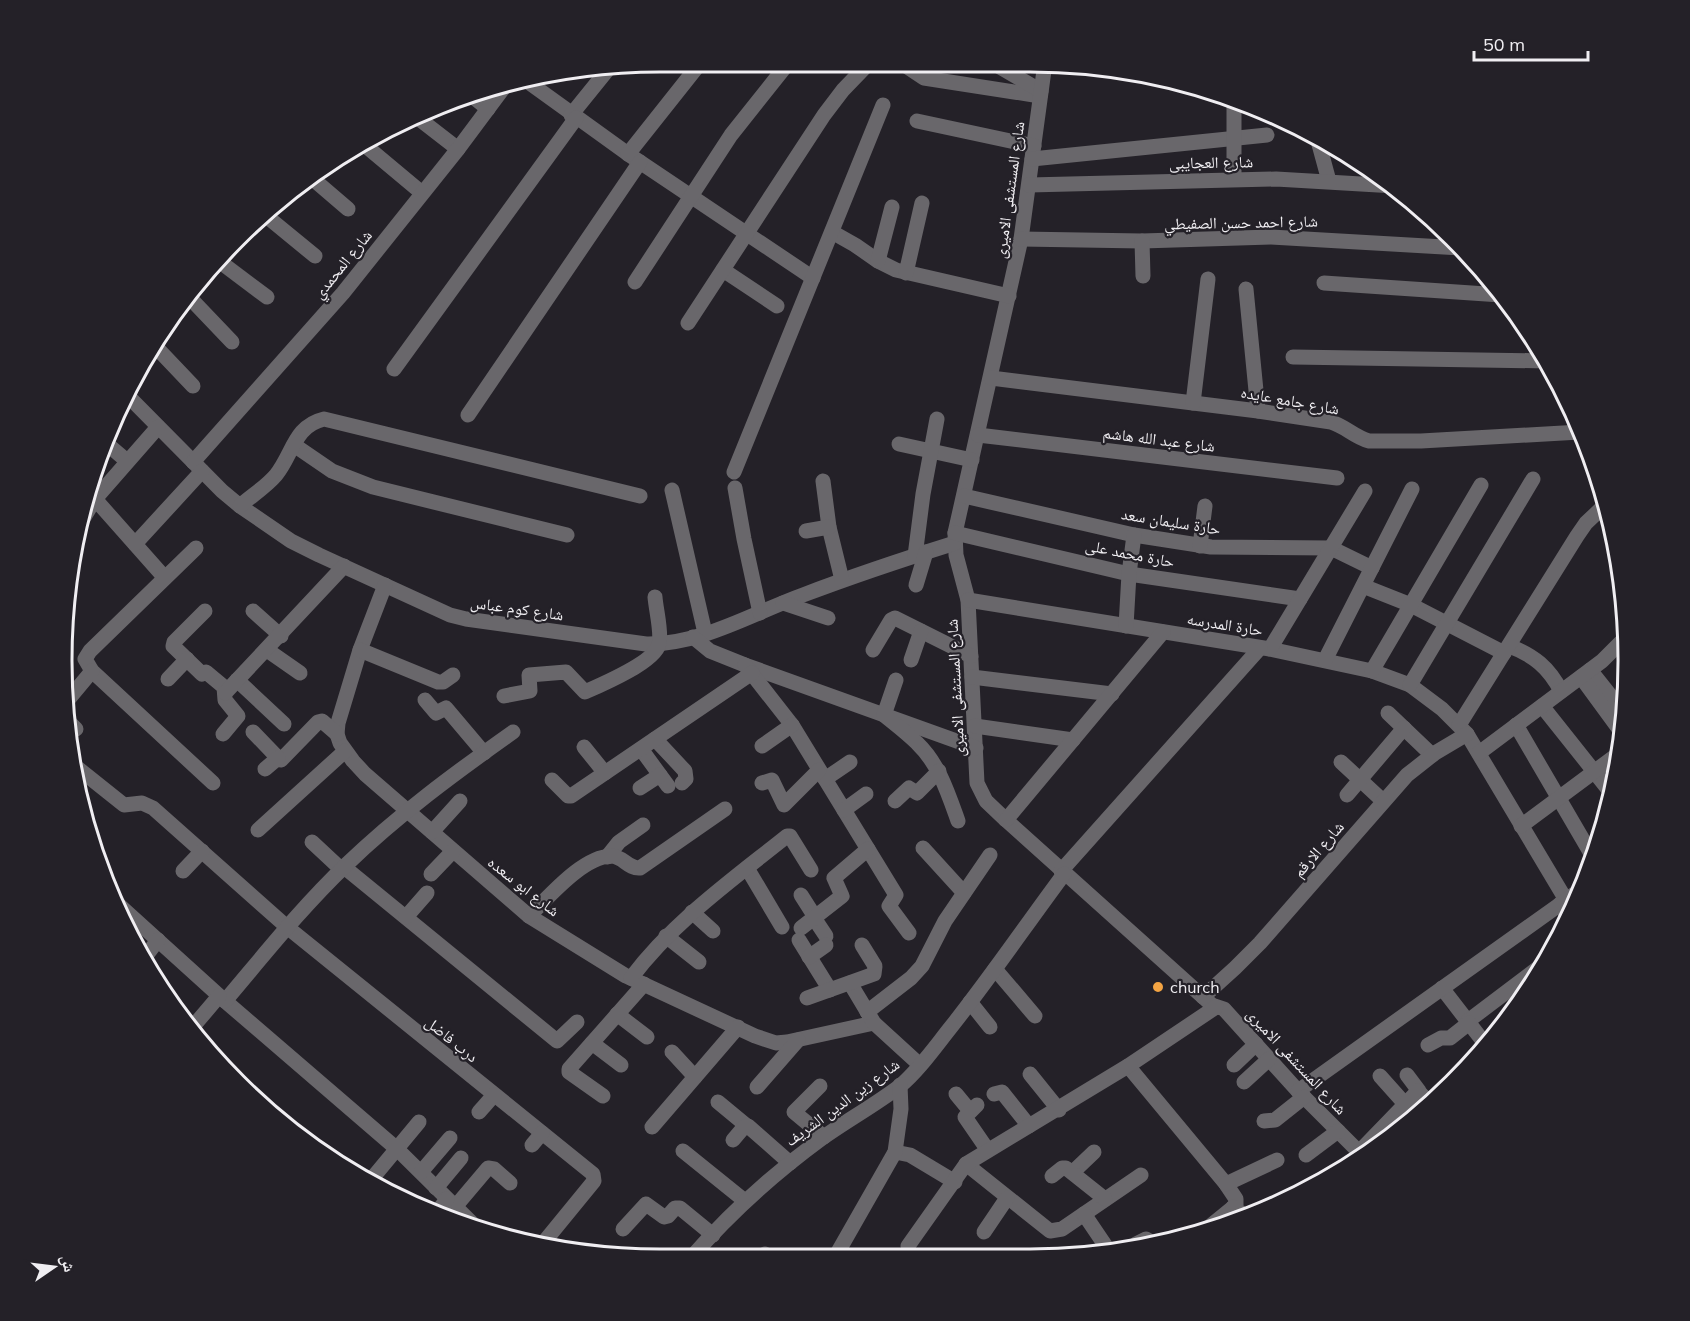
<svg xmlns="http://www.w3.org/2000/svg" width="1690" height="1321" font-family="Mulish,'Noto Naskh Arabic',sans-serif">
<rect width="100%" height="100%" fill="#242128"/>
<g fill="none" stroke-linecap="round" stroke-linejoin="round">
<g stroke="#69676b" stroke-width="15">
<path d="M900,62l24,16 116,18"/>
<path d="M993,63l48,28"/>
<path d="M1045,63l-24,176 -66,294 1,22 12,45 9,183 9,18 20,19 206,185 12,4 74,82 64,64"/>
<path d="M524,79l104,75 185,124"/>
<path d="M472,96l16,13"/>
<path d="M571,115l38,-47"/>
<path d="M418,118l40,31"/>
<path d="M917,121l117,25"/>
<path d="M1317,137l12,44"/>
<path d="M361,142l61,51"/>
<path d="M628,154l73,-92"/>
<path d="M1032,159l235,-24"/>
<path d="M313,179l35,30"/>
<path d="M1234,179v-81"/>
<path d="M1029,185l247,-6 119,7"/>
<path d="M265,215l50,41"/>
<path d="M832,232l23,13 23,16 18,9 113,26"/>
<path d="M1021,239l121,2 129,-4 190,11"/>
<path d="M1142,241l1,35"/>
<path d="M219,261l48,36"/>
<path d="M878,261l14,-54"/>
<path d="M723,270l54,36"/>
<path d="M906,273l16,-70"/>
<path d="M635,282l96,-147 58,-73"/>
<path d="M1324,283l177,12"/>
<path d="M1246,289l12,122"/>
<path d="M190,298l42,44"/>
<path d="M688,323l136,-208 19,-25 27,-28"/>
<path d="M154,345l39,41"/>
<path d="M1293,357l255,4"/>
<path d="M394,369l182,-251"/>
<path d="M991,378l267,33 73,11c14,4 23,15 38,19h52l159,-9"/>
<path d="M127,395l95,96 18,15 51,35 28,14 131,60 16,4 180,25c55,1 107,-31 157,-49 50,-19 101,-36 152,-52"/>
<path d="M1193,403l15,-124"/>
<path d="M468,415l172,-253"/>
<path d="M978,435l359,43"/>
<path d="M107,444l20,17"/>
<path d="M899,444l73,16"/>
<path d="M294,445l38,26 41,16 194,48"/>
<path d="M193,462l150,-169 115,-144 50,-67"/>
<path d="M734,472l149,-367"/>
<path d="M823,481l6,46 13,53"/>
<path d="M735,488l9,51 16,74"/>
<path d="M672,490l33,143"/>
<path d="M964,496l170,39 77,12 120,1 41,20"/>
<path d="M95,499l70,79"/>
<path d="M240,506c11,-10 26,-19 36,-31 17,-21 18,-49 48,-56l316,77"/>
<path d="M80,524l15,-25 63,-72"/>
<path d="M806,531l23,-4"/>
<path d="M955,533l174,41 171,25"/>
<path d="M135,544l67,-73"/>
<path d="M1200,546l5,-40"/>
<path d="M196,548l-106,103 -5,8 7,12 121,112"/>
<path d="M915,556l8,-62 14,-75"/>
<path d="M385,585l-25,65 -22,73 -1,11 3,9 13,18 12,13 164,142 97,60 129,60 21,7 11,-1 87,-19"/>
<path d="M916,585l10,-33"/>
<path d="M1363,586l48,19 93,48"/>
<path d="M968,600l302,49 102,22 38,14 32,24 25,25 99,166"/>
<path d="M783,603l45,15"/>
<path d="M205,611l-31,31 -1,4 29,28 4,-2 18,15 1,13 13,16 -15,18"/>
<path d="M253,611l28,25"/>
<path d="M1126,626l3,-52 5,-39"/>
<path d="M693,637l17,14 35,14 231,83"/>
<path d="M1509,646c25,9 40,22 52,45"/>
<path d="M1270,649l95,-158"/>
<path d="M267,650l33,23"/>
<path d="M360,650l78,32h5l10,-7"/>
<path d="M873,650l18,-30 4,-2 76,38"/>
<path d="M911,660l10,-29"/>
<path d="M1325,660l87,-171"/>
<path d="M745,665l47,60 104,170 -7,11 20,27"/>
<path d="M1590,670l35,44"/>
<path d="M1372,671l109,-186"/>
<path d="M972,677l140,17"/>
<path d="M1581,677l41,56"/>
<path d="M168,679l19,-20"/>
<path d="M237,680l47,44"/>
<path d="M896,680l-12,35c11,9 23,18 33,28 22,21 31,50 41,78"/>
<path d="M1410,685l123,-206"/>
<path d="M225,693l119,-127"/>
<path d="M504,696l26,-5 -1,-16 37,-3 19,20c16,-7 70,-30 74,-48 3,-11 -3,-34 -4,-47"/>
<path d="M425,700l11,13 10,-5 38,45"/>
<path d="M67,701l25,-30"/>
<path d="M1542,706l70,88"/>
<path d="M1388,713l44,42"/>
<path d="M70,723l6,6"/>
<path d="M1459,725l118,-189 9,-13 19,-18"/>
<path d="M1516,725l77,132"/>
<path d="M975,726l98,14"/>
<path d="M253,732l25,26 3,2 37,-38 4,-1 15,13"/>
<path d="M655,739l30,32 1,8 -4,4"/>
<path d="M762,746l30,-21"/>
<path d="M584,747l21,26"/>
<path d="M641,749l27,37"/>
<path d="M1479,753l123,-92 23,-23"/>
<path d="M1341,762l42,39"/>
<path d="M75,766l49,39 18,-2 11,5 134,119 306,247 1,7 -54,66"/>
<path d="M265,769l13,-11"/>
<path d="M825,779l25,-17"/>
<path d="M552,780l16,16h3l181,-123"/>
<path d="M762,783l10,-3 12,25 35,-35"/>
<path d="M640,788l20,-13"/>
<path d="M1347,795l57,-67"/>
<path d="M895,801l14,-13 8,5 22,-22"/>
<path d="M844,810l22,-16"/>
<path d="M1006,820l157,-188"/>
<path d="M1521,826l97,-72"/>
<path d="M258,830l87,-79"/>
<path d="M432,832l28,-31"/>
<path d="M312,842l30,28"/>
<path d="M923,848l41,45"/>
<path d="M607,857l12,-15 24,-17"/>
<path d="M344,867l213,174 20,-19"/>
<path d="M747,868l35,59"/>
<path d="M183,871l19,-20"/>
<path d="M1061,871l199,-223"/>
<path d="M431,874l22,-23"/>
<path d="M801,895l14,22"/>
<path d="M1560,904l9,15"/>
<path d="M119,905l106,96 172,148 79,78"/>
<path d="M692,912l21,19"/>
<path d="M529,916c20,-19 53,-59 82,-60 12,0 17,13 29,12l85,-59"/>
<path d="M406,917l21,-24"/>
<path d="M814,918l12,18"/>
<path d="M801,928l41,-32 -8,-18 34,-29"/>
<path d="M666,936l33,26"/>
<path d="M799,940l31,50"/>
<path d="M809,957l17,-12"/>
<path d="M142,961l16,-21"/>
<path d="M995,969l40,47"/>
<path d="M631,978c43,-57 101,-98 156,-142h3l21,34"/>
<path d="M850,983l24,40 46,42"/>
<path d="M1442,988l44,57"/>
<path d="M1203,997l32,-29 25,-25 147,-168 28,-22 32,-19"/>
<path d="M807,998l67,-24 1,-8 -13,-21"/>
<path d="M225,1001c39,-46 77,-94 121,-136 52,-50 109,-92 167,-133"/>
<path d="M970,1002l20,25"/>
<path d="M867,1012l44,-34 11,-12 23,-45 45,-66"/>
<path d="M617,1014l30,23"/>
<path d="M1468,1021l74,-56"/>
<path d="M191,1029l28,-33"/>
<path d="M592,1043l29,22"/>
<path d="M1428,1045l13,-7h9l19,-15"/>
<path d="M672,1052l23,25"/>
<path d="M1234,1065l22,-21"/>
<path d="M1128,1066l98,118 10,15v6l-32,26"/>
<path d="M1030,1074l29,36"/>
<path d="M1407,1075l12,16"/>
<path d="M1380,1076l25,28"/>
<path d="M1244,1082l25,-23"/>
<path d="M820,1086l-26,26 30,25"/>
<path d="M757,1087l41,-47"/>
<path d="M1298,1091l282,-201"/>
<path d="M956,1094l14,17"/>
<path d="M994,1094l8,-2 27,34"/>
<path d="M603,1096l-34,-24v-3l75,-85"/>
<path d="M718,1102l29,24"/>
<path d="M977,1105l-12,12 22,32"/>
<path d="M479,1112l15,-17"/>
<path d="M1264,1121l11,-1 29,-23"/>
<path d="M652,1127l86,-100"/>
<path d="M733,1140l11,-13 4,-1 42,37"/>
<path d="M532,1145l10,-12"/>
<path d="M683,1151l62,50"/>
<path d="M895,1152l15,3 45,27"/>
<path d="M1359,1152l59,-61 13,13"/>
<path d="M1306,1155l32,-24"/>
<path d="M966,1164l84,67 12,-2 79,-54"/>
<path d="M421,1172l29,-34"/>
<path d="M1073,1172l21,-20"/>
<path d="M1052,1176l10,-8h4l39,31"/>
<path d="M370,1181l49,-59"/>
<path d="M1226,1184l51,-24"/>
<path d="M436,1188l25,-30"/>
<path d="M455,1207l33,-39 6,1 16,14"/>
<path d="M1233,1207l13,10"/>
<path d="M1084,1214l21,31"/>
<path d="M435,1215l12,-16"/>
<path d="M623,1229l23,-25 18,13 4,-1 7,-8h5l33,27"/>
<path d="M984,1232l23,-34"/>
<path d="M1136,1244l10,-5 5,3"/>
<path d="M908,1246l58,-82 162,-98 88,-59"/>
<path d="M765,1254l9,5"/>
<path d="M690,1259c39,-45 82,-84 131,-120 25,-18 54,-34 79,-53 19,-16 35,-39 51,-59 39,-49 75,-102 113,-153"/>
<path d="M834,1259l61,-107 6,-43 -1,-24"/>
</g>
</g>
<circle fill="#f3a443" stroke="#242128" stroke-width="2" cx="1158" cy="987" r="6"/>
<g text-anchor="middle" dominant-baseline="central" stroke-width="4.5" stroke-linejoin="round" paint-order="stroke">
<g font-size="16" fill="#f0eef2" stroke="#242128">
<text transform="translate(1211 162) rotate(-1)">شارع العجايبى</text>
<text transform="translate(1009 190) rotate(-82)">شارع المستشفى الاميرى</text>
<text transform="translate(1241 222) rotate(-1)">شارع احمد حسن الصفيطي</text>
<text transform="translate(342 264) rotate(-51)">شارع المحمدي</text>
<text transform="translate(1290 400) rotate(10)">شارع جامع عايده</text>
<text transform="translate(1159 439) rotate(7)">شارع عبد الله هاشم</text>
<text transform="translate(1171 521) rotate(9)">حارة سليمان سعد</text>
<text transform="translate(1130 553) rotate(11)">حارة محمد على</text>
<text transform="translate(517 608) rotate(8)">شارع كوم عباس</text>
<text transform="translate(1225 624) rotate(9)">حارة المدرسه</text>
<text transform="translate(955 688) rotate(-93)">شارع المستشفى الاميرى</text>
<text transform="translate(1318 849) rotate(-49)">شارع الارقم</text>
<text transform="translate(524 886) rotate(38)">شارع ابو سعده</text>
<text transform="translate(452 1039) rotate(39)">درب فاضل</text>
<text transform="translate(1297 1061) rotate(47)">شارع المستشفى الاميرى</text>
<text transform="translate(842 1102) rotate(-36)">شارع زين الدين الشريف</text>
</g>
<g font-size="16" fill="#f0eef2" stroke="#242128" text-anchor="start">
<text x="1170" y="987">church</text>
</g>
</g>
<path d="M0 0H1690V1321H0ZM660 72H1030A588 588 0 0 1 1618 660V661A588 588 0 0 1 1030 1249H660A588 588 0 0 1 72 661V660A588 588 0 0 1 660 72Z" fill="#242128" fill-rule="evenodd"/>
<path fill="none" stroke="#f0eef2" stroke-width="3" d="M660 72H1030A588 588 0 0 1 1618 660V661A588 588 0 0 1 1030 1249H660A588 588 0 0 1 72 661V660A588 588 0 0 1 660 72Z"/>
<g transform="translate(54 1267) rotate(76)" stroke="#242128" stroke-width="4.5" paint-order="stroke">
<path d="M0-4.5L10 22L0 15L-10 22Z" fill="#f0eef2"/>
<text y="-9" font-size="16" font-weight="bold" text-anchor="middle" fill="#f0eef2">ش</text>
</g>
<path d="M1474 51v9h114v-9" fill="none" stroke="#f0eef2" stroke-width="3"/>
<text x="1483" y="51" font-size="18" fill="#f0eef2" stroke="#242128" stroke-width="4.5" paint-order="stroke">50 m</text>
</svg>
